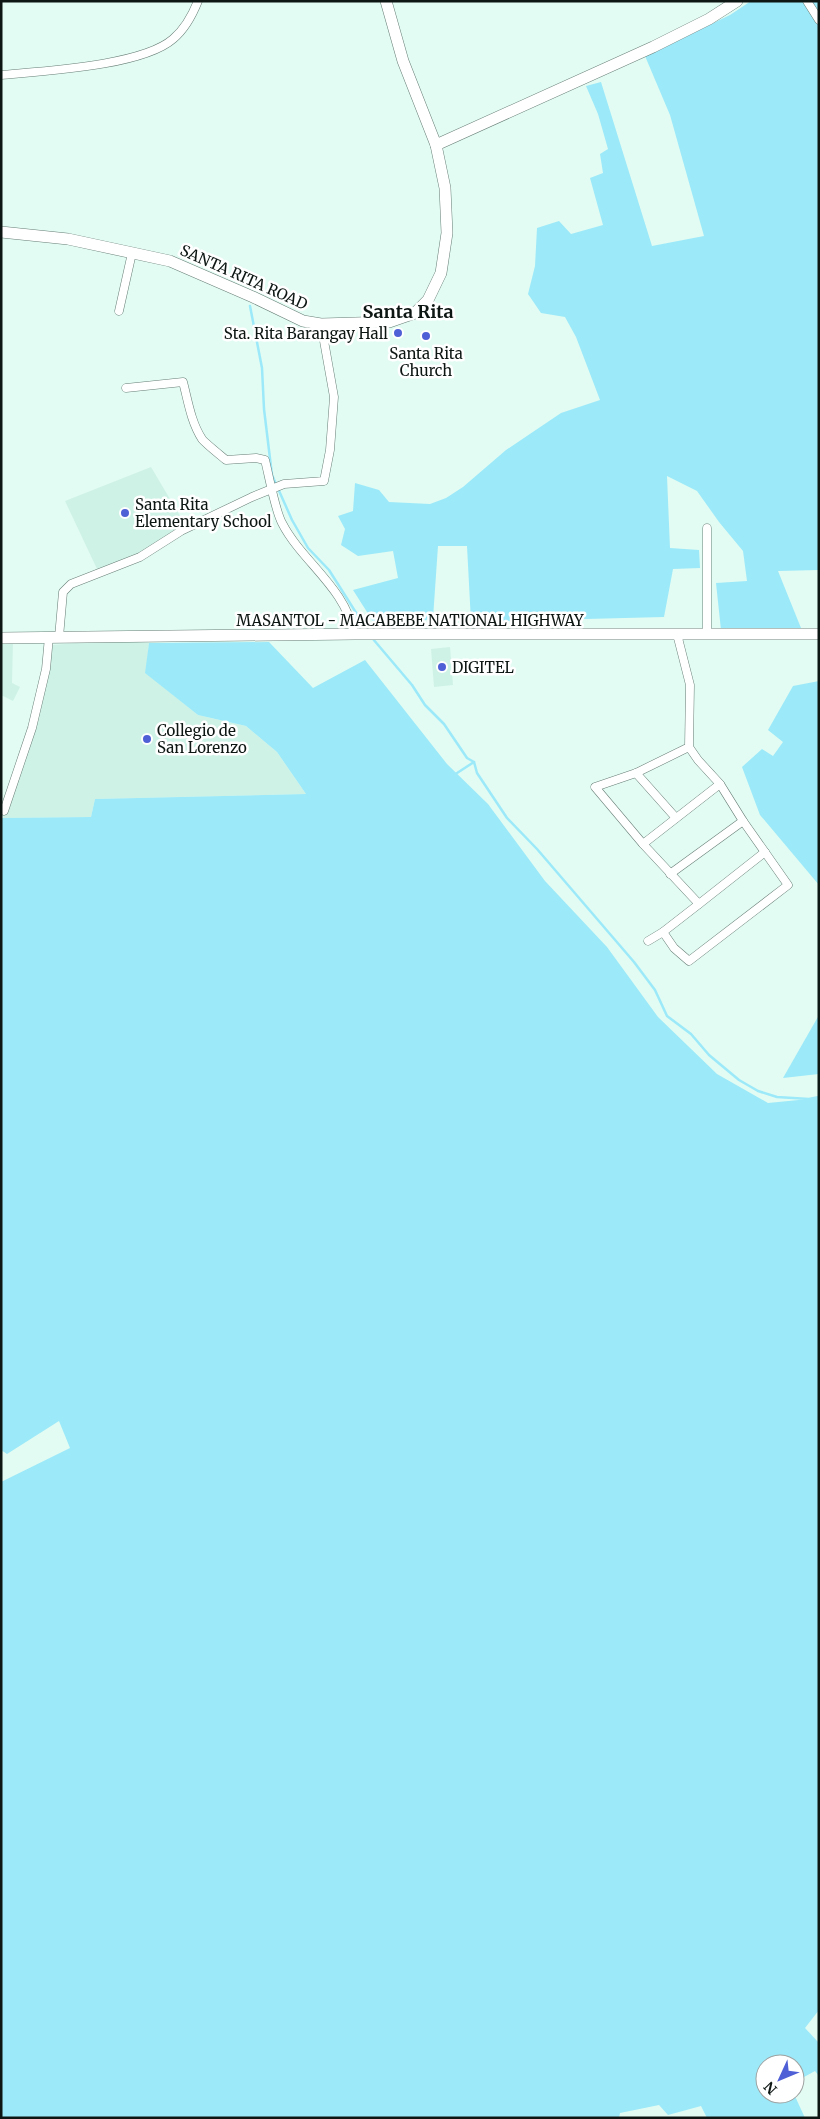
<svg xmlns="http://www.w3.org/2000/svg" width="820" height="2119" font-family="Merriweather,serif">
<rect width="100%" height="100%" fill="#e2fcf3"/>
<g fill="#cff2e6">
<path d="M151,467l35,59 -42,28 -46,17 -33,-70z"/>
<path d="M110,640l39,3 -3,30 52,42 48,11 31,26 29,42 -211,5 -4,18 -88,1 36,-99 14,-74z"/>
<path d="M1,641h12l-1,42 8,4 -7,14 -12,-6z"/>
<path d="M450,647l3,38 -19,2 -3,-38z"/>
</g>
<g fill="#9ce9f9">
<path d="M751,1h68v569l-41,1 23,57 -80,2 -5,-47 31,-2 -4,-30 -24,-29 -22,-31 -30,-15 3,72 29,2 1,18 -27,1 -9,48 -193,5 -4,-76h-29l-5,72 -29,8 -30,-3 -21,-33 45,-12 -5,-27 -35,5 -17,-11 4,-16 -7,-13 15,-5 2,-28 24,7 10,12 41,2 16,-6 17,-11 43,-37 55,-37 39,-13 -24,-63 -11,-20 -24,-4 -13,-19 7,-28 2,-38 22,-7 12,13 32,-9 -13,-47 13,-5 -3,-19 8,-5 -10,-35 -12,-28 15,-4 51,164 52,-10 -34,-121 -25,-59 85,-41z"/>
<path d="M269,642l44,46 52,-28 82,104 41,40 57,77 62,66 51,70 59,57 51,29 51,-5v912l-14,18 14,15v33l-4,-5 -20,11v-18h-30v30h29l11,24h-98l-6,-12 -33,9 -9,-10 -39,8 -1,5h-618v-636l69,-34 -11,-27 -52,33 -6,-4v-632l90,-1 4,-18 211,-5 -29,-42 -31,-26 -48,-11 -53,-42 4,-30z"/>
<path d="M819,681v204l-59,-70 -18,-48 20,-18 11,7 10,-14 -15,-12 25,-44z"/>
<path d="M819,1015v59l-36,4z"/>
</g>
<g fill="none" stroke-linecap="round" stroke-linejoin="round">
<g stroke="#9ce9f9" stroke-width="2.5">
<path d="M250,306l12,62 2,41 8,66 20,45 16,28 21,22 38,60"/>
<path d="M373,639l39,46 13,20 19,19 23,34 7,4 3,11 30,45 30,31 97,113 21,28 12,26 24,18 18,21 30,25 19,11 19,6 32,2 10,-2"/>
<path d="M454,775l20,-13"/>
</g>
<defs>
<g id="street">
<path d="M807,1l12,19"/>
<path d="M1,75c42,-4 141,-9 172,-36 12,-10 19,-23 25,-38"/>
<path d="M119,311l13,-58"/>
<path d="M126,388l57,-6c5,19 8,40 19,57 3,4 18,16 24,21l30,-2 9,2c4,16 10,50 17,63 20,39 64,65 72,111"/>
<path d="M707,528v106"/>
<path d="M677,634l13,51 -1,62 9,13 22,24 23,37 45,64 -99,76 -15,-13 -11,-16 36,-28 -56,-60 -48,-57 41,-14 53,-26"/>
<path d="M59,637l4,-45 8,-8 69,-27 41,-26 71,-34 32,-13 40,-3 6,-31 4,-53 -13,-73"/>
<path d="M636,773l40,45"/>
<path d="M4,811l28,-83 14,-59 3,-32"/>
<path d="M643,844l77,-60"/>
<path d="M670,874l73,-53"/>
<path d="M699,904l66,-52"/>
<path d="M648,941l15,-9"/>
</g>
<g id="secondary">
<path d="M436,145l217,-98 56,-28 28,-18"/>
<path d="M1,232l67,7 102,22 83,36 50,24 18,3 68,-2 26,-9 13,-13 13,-27 6,-40 -2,-45 -9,-43 -33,-84 -17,-60"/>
<path d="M1,638l353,-4h465"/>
</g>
</defs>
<use href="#street" stroke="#677e76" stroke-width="9"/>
<use href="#secondary" stroke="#677e76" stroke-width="12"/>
<use href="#street" stroke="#fff" stroke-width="8"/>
<use href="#secondary" stroke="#fff" stroke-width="11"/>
</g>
<g fill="#4f5fd5" stroke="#fff" stroke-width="2">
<circle cx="398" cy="333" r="5"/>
<circle cx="426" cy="336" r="5"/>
<circle cx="125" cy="513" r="5"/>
<circle cx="442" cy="667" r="5"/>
<circle cx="147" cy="739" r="5"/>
</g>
<g text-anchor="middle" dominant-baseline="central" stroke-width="5" stroke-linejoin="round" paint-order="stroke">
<g font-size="15" fill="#0d1613" stroke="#fff">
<text transform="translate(244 277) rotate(24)">SANTA RITA ROAD</text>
<text x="410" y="620">MASANTOL - MACABEBE NATIONAL HIGHWAY</text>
</g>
<g font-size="15" fill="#0d1613" stroke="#fff" text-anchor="start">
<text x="388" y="333" text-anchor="end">Sta. Rita Barangay Hall</text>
<text x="426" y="353" text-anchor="middle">Santa Rita<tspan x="426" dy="17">Church</tspan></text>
<text x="135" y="504">Santa Rita<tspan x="135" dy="17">Elementary School</tspan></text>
<text x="452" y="667">DIGITEL</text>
<text x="157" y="730">Collegio de<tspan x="157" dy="17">San Lorenzo</tspan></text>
</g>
<g font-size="18" font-weight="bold" fill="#0d1613" stroke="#fff">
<text x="408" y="311">Santa Rita</text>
</g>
</g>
<rect width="820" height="2119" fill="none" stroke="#0d1613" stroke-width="5"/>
<g transform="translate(780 2079) rotate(226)"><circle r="24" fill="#ffffff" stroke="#9ea2a1"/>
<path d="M0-4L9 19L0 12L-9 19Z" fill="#4f5fd5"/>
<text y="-8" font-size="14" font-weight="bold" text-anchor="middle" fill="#0d1613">N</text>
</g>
</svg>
